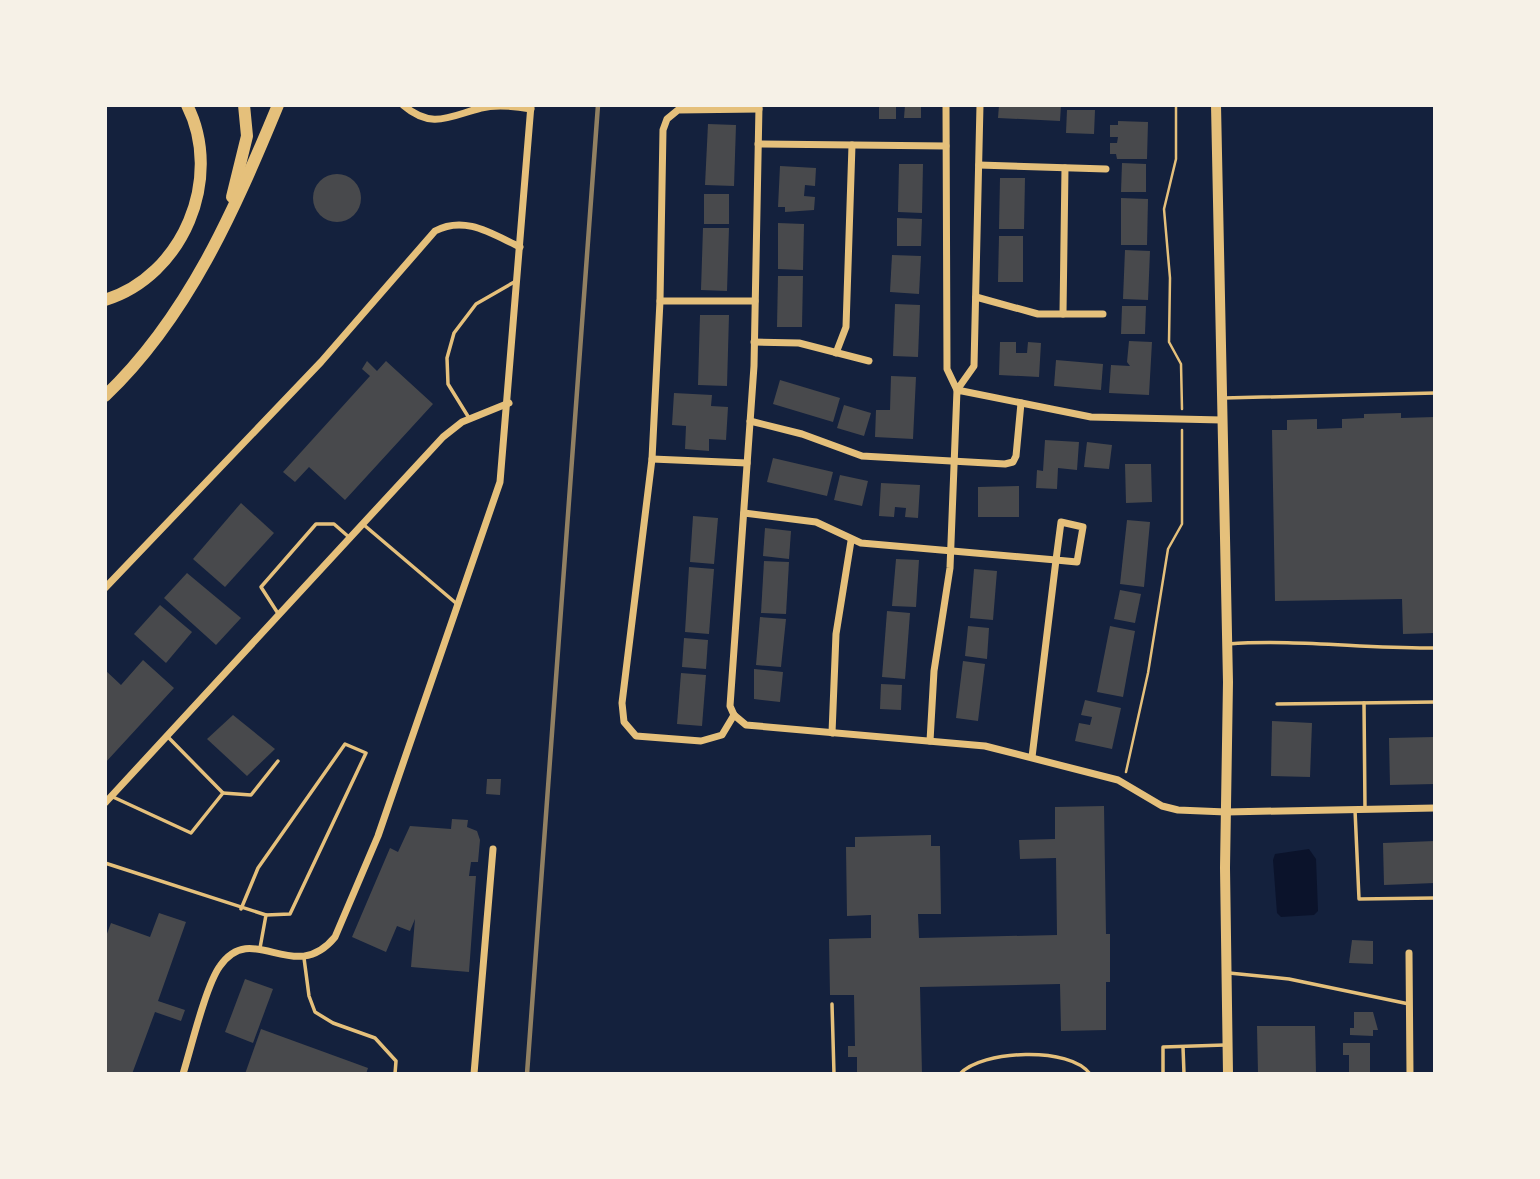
<svg xmlns="http://www.w3.org/2000/svg" width="1540" height="1179" font-family="'Fira Sans',sans-serif">
<rect width="100%" height="100%" fill="#14213d"/>
<path fill="#0b132b" d="M1309,849l7,10 2,52 -4,4 -33,2 -4,-4 -4,-53 2,-6z"/>
<g fill="#48494c">
<rect x="879" y="105" width="17" height="14"/>
<path d="M905,105h16v13h-17z"/>
<path d="M999,105h62l-1,16 -62,-3z"/>
<path d="M1067,110h28l-1,24 -28,-1z"/>
<path d="M1118,121l30,1 -1,37h-30l-1,-5h-6v-11h7l1,-6h-8v-12h8z"/>
<path d="M708,124l28,1 -2,61 -29,-1z"/>
<path d="M1122,163l24,1v28h-25z"/>
<path d="M899,164h24l-1,49 -24,-1z"/>
<path d="M780,166l36,2 -1,18 -10,-1 -1,11 11,1 -1,13 -29,2v-5h-7z"/>
<circle cx="337" cy="198" r="24"/>
<path d="M1000,178h25l-1,51h-25z"/>
<rect x="704" y="194" width="25" height="30"/>
<path d="M1121,198l27,1 -1,46h-26z"/>
<path d="M897,218l25,1 -1,27h-24z"/>
<path d="M778,223l26,1 -1,46 -25,-1z"/>
<path d="M703,228h26l-2,63 -26,-1z"/>
<path d="M999,236h24v46h-25z"/>
<path d="M1125,250l25,1 -2,49 -25,-1z"/>
<path d="M892,255l29,1 -2,38 -29,-2z"/>
<path d="M778,276h25l-1,51h-25z"/>
<path d="M895,304l25,1 -2,52 -25,-1z"/>
<path d="M1122,306h24l-1,28h-24z"/>
<path d="M700,315h29l-2,71 -29,-1z"/>
<path d="M1129,341l23,1 -3,53 -40,-2 2,-28 19,1 -3,-4z"/>
<path d="M1000,342h16v11h11l1,-11 13,1 -2,34 -40,-2z"/>
<path d="M1056,360l47,4 -2,26 -47,-4z"/>
<path d="M367,361l10,10 9,-10 47,43 -88,96 -36,-33 -14,15 -12,-10 87,-96 -8,-7z"/>
<path d="M891,376l25,1 -3,62 -38,-2 1,-27h14z"/>
<path d="M780,380l60,18 -7,24 -60,-18z"/>
<path d="M674,393l38,2 -1,11 17,1 -2,33 -17,-1v12l-24,-2 1,-23 -14,-1z"/>
<path d="M844,405l27,8 -7,23 -27,-8z"/>
<path d="M1401,413v5l34,-1v216l-32,1 -1,-35 -127,2 -3,-171h15v-10l30,-1v10l25,-1v-9l22,-1v-4z"/>
<path d="M1045,440l34,2 -2,28 -19,-2 -1,21 -21,-1 1,-18 6,1z"/>
<path d="M1087,442l25,3 -3,24 -25,-2z"/>
<path d="M773,458l60,14 -6,24 -60,-14z"/>
<path d="M1125,464h26l1,38 -26,1z"/>
<path d="M840,475l28,6 -6,25 -28,-6z"/>
<path d="M881,483l39,2 -2,33 -13,-1 1,-9 -11,-1 -1,10 -15,-1z"/>
<path d="M1019,486v31h-41v-30z"/>
<path d="M241,503l33,30 -49,54 -32,-28z"/>
<path d="M693,516l25,2 -4,46 -24,-2z"/>
<path d="M1127,520l23,2 -6,65 -24,-3z"/>
<path d="M765,528l26,3 -2,28 -26,-3z"/>
<path d="M896,559l23,1 -3,47 -24,-1z"/>
<path d="M764,561l25,1 -3,52 -25,-1z"/>
<path d="M689,567l25,2 -5,65 -24,-2z"/>
<path d="M974,569l23,2 -4,49 -23,-2z"/>
<path d="M187,573l54,45 -25,27 -52,-47z"/>
<path d="M1120,590l21,4 -6,29 -21,-4z"/>
<path d="M160,605l32,27 -26,31 -32,-29z"/>
<path d="M887,611l23,2 -5,66 -23,-2z"/>
<path d="M760,617l26,2 -5,48 -25,-2z"/>
<path d="M968,626l21,2 -2,31 -22,-3z"/>
<path d="M1110,626l25,5 -12,66 -26,-5z"/>
<path d="M684,638l24,2 -2,29 -24,-2z"/>
<path d="M143,660l31,28 -69,75v-93l16,15z"/>
<path d="M963,661l22,3 -7,57 -22,-3z"/>
<path d="M754,669l29,3 -3,30 -26,-3z"/>
<path d="M681,673l25,2 -4,51 -25,-2z"/>
<path d="M881,684l21,1 -1,25 -21,-1z"/>
<path d="M1085,700l36,8 -9,41 -37,-8 4,-18 11,2 2,-8 -11,-2z"/>
<path d="M233,715l42,34 -28,27 -40,-37z"/>
<path d="M1272,721l40,2 -2,54 -39,-1z"/>
<path d="M1435,737v47l-45,1 -1,-47z"/>
<path d="M487,779h14l-1,16 -14,-1z"/>
<path d="M1104,806l2,128h4v48h-4v48l-45,1 -1,-47 -140,3 2,87h-65v-17h-9v-11h7l-1,-51h-24l-1,-56 42,-1v-23l-24,1 -1,-69h9v-10l76,-2v11h9l1,68h-23l1,24 138,-3 -1,-77 -36,1 -1,-19 36,-1v-32z"/>
<path d="M452,819l16,1 -1,7 10,4 3,9 -2,22h-7l-2,14h7l-7,96 -58,-5 4,-48 -5,12 -13,-5 -11,26 -34,-15 38,-89 8,4 12,-26 41,3z"/>
<path d="M1435,841v42l-51,2 -1,-42z"/>
<path d="M159,913l27,9 -28,79 27,9 -4,11 -26,-9 -23,62h-27v-135l6,-16 39,14z"/>
<path d="M1352,940l21,1v23l-24,-1z"/>
<path d="M245,979l28,10 -20,54 -28,-11z"/>
<path d="M1354,1012h19l5,18h-5v6l-23,-1v-7h4z"/>
<path d="M1257,1026h58l1,48h-58z"/>
<path d="M261,1029l107,39 -2,6h-121z"/>
<path d="M1343,1043h27v31h-21v-19h-6z"/>
</g>
<g fill="none" stroke-linecap="round" stroke-linejoin="round">
<g stroke="#e5c07b" stroke-width="2.5">
<path d="M1176,105v54l-12,50 6,69 -1,64 12,22 1,45"/>
<path d="M1126,772l22,-99 20,-124 14,-25v-94"/>
</g>
<g stroke="#e5c07b" stroke-width="3.5">
<path d="M1224,398l211,-5"/>
<path d="M469,418l-21,-34 -1,-26 7,-25 22,-29 40,-23"/>
<path d="M364,525l93,79"/>
<path d="M279,615l-18,-28 55,-63h18l16,14"/>
<path d="M1228,644c69,-5 138,5 207,4"/>
<path d="M1364,703l1,106"/>
<path d="M1277,704l158,-2"/>
<path d="M223,793l28,2 27,-34"/>
<path d="M113,797l78,36 32,-40 -56,-57"/>
<path d="M1355,810l4,89 76,-1"/>
<path d="M105,863l161,52 -6,33"/>
<path d="M241,909l17,-41 87,-124 21,9 -76,161 -24,1"/>
<path d="M304,958l5,38 6,16 18,11 42,15 21,23 -1,13"/>
<path d="M1229,973l60,6 120,25"/>
<path d="M832,1004l2,70"/>
<path d="M1183,1047l1,27"/>
<path d="M960,1074c21,-24 111,-28 130,0"/>
<path d="M1163,1074v-27l62,-2"/>
</g>
<g stroke="#e5c07b" stroke-width="7">
<path d="M403,105c29,25 47,11 78,3 16,-4 33,-2 50,1"/>
<path d="M946,105l1,264 10,21 17,-24 6,-261"/>
<path d="M758,144l188,2"/>
<path d="M979,165l127,4"/>
<path d="M976,297l62,17h65"/>
<path d="M660,301h95"/>
<path d="M1063,314l2,-146"/>
<path d="M754,342l45,1 70,18"/>
<path d="M836,353l10,-26 6,-182"/>
<path d="M750,421l52,13 60,22 143,8 8,-2 3,-6 5,-53"/>
<path d="M652,459l95,4"/>
<path d="M744,513l72,9 45,21 195,17 -24,197"/>
<path d="M1061,522l22,5 -6,35 -21,-2z"/>
<path d="M105,588l216,-226 114,-131c30,-16 57,3 85,16"/>
<path d="M734,715l-12,20 -21,6 -65,-5 -12,-14 -2,-19 30,-244 8,-158 3,-171 4,-11 11,-9 81,-1"/>
<path d="M734,715l12,10 239,21 133,34 44,26 16,4 48,2 209,-4"/>
<path d="M734,715l-4,-9 24,-340 5,-260"/>
<path d="M832,733l4,-99 15,-93"/>
<path d="M930,741l4,-70 16,-103 7,-178 134,27 131,3"/>
<path d="M105,803l338,-366 19,-15 47,-19"/>
<path d="M1409,953l1,121"/>
<path d="M183,1074c8,-26 23,-89 37,-108 33,-47 74,21 115,-29l43,-101 122,-354 31,-377"/>
<path d="M474,1074l19,-225"/>
</g>
<path stroke="#e5c07b" stroke-width="10" d="M1216,105l12,577 -3,186 3,206"/>
<g stroke="#e5c07b" stroke-width="12">
<path d="M232,197l15,-61 -3,-31"/>
<path d="M105,300c78,-24 119,-122 82,-195"/>
<path d="M105,396c83,-79 130,-187 173,-291"/>
</g>
<path stroke="#918062" stroke-width="4.5" d="M527,1074l71,-969"/>
</g>
<rect width="1540" height="1179" fill="none" stroke="#f6f1e7" stroke-width="214"/>
</svg>
